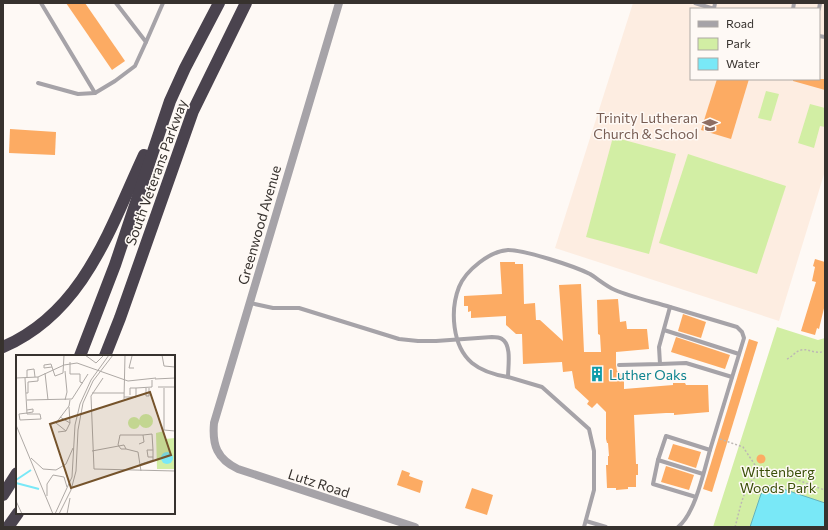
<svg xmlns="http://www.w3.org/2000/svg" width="828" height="530" font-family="Commissioner,sans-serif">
<rect width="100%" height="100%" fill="#fef9f5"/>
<path fill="#fdede1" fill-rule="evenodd" d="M633,3h192v168l-46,150 -224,-73zM691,9h128v70h-128z"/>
<g fill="#d2eea4">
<path d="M766,91l13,3 -8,27 -13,-3z"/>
<path d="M810,104l15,4v19l-5,-1 -6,22 -16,-5z"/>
<path d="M613,137l63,17 -27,100 -63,-17z"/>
<path d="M688,154l98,32 -29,88 -98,-31z"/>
<path d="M777,327l41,13 7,-2v189h-112z"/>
</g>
<path fill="#79e8f7" stroke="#65b1bb" d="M769,486h5l51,17v24h-75l11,-33z"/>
<g fill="#fcab63">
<path d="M66,3h19l40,58 -13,9z"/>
<path d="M717,79h32l-18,60 -30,-9z"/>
<path d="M793,79h32v11l-32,-9z"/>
<path d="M10,129l46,3 -1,23 -46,-2z"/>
<path d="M815,259l10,3v42l-6,25 -2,-1 -2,7 -14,-4 15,-49 -4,-1 3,-14 -2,-1z"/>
<path d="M500,262h15v2h8l1,40 11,-1 1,17h4l23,21 -4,-56 22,-1 3,68h17l-1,-17 -2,-1 -1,-34 21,-1 2,23 6,-1 1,8h20l2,20 -33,3v13l1,6 7,6v12l49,-4v-2h12l1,2h22l1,27 -35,3v-2h-8l-32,2 2,49h2v11h-2v12h-8v2l-12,1v-2h-9l-1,-23h2v-9h1l-1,-13h-1l-1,-4v-27l-9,-9 -5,5 -5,-4 2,-3 -14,-13 -3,-17 -9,1 -1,-10 -39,2 -1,-30h-6l-10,-9v-9l-35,2v-7l-3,1v-6h-4v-10l38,-2z"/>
<path d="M683,314l23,8 -5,16 -23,-7z"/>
<path d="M676,337l54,18 -5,14 -54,-17z"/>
<path d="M749,339l9,3 -46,150 -9,-3z"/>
<path d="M673,444l28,8 -5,16 -28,-9z"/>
<circle cx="761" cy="459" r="4.5"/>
<path d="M666,466l28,9 -5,15 -28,-8z"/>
<path d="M402,470l8,3 -1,3 14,5 -3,12 -23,-8z"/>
<path d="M472,488l21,7 -6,20 -22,-7z"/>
</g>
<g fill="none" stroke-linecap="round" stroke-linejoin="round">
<g stroke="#bdb8b4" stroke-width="1.5" stroke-dasharray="2 2" stroke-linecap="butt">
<path d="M787,359c5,-2 9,-8 14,-9 8,-2 13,5 24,1"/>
<path d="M720,439l23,8 18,27"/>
<path d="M735,527c4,-14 7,-32 15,-44 4,-6 11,-10 19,-11 11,0 43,14 56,18"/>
</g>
<g stroke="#a6a3a8" stroke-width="4">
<path d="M41,3l54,90"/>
<path d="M116,3l30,39 17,-39"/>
<path d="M695,3l19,6 1,-6"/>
<path d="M793,9l1,-6"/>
<path d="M819,9l1,-6"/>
<path d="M819,36l6,1"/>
<path d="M38,83l40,11 17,-1 20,-12 20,-15 11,-24"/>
<path d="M250,303l23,5h26l100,31 19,2h18l56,-4c3,0 7,0 10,2 10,6 6,28 6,38l34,10 47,42 5,22v39l-10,37"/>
<path d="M664,330l75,24"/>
<path d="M660,364l26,-1 46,14"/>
<path d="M619,365l41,-1 -1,-17 11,-40 67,20 5,5 2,6 -34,112"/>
<path d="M508,377c-13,-2 -25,-5 -36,-14 -20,-17 -22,-53 -13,-76 7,-17 31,-36 49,-37 17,0 66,16 82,24 8,5 16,12 25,16 16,7 39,12 55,17"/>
<path d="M658,460l45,14"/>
<path d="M586,521l20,6"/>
<path d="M678,527c17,-13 26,-56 32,-77l-44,-14 -8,24 -5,24 43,13"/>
</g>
<path stroke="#a6a3a8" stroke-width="8" d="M339,3l-125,420c-2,22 3,36 24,46l177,58"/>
<g stroke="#4a434e" stroke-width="12">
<path d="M3,347c81,-35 107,-119 141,-192"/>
<path d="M80,356l35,-91 55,-164 15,-33 34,-65"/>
<path d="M105,356l15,-38 73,-207 53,-108"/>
<path d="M3,495l14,-22"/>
<path d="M8,527l10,-14"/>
</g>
</g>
<defs>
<symbol id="school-bare" viewBox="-9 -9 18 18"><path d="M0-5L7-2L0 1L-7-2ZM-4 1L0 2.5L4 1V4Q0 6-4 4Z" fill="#8d6e63" stroke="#fef9f5" stroke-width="2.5" paint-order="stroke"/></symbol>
<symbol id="building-bare" viewBox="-9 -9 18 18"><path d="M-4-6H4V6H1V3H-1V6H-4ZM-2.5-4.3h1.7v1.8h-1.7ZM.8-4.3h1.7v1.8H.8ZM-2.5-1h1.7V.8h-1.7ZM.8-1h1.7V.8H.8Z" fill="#0f9aa8" stroke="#fef9f5" stroke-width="2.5" paint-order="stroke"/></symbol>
</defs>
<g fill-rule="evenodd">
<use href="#school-bare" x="699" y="114" width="22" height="22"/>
<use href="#building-bare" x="586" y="363" width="22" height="22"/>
</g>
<g text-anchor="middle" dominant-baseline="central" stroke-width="3" stroke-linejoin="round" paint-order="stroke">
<g font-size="14" fill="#785e54" stroke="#fef9f5" text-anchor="end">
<text x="698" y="117">Trinity Lutheran<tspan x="698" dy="16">Church &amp; School</tspan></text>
</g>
<g font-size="14" fill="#37322e" stroke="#fef9f5">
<text transform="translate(156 172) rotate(-70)">South Veterans Parkway</text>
<text transform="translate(259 225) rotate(-74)">Greenwood Avenue</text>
<text transform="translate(319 483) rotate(18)">Lutz Road</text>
</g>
<g font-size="14" fill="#0d838f" stroke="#fef9f5" text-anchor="start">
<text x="609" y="374">Luther Oaks</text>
</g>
<g font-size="14" fill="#3b5009" stroke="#fef9f5">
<text x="778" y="471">Wittenberg<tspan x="778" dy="16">Woods Park</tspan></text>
</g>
</g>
<g transform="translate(16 355)">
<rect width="159" height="159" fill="#fef9f5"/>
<path d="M123 66a7 7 0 1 1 14 0a7 7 0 1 1-14 0ZM112 68a6 6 0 1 1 12 0a6 6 0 1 1-12 0ZM148,76l1,8 10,-1v31h-18l-1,-36z" fill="#d2eea4"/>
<path d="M145 103a6 6 0 1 1 12 0a6 6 0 1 1-12 0Z" fill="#79e8f7"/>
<path fill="none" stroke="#79e8f7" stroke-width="2" d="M0,125l15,-10M0,128l23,6"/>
<path fill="none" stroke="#aea9a5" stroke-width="1" d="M69,0l11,8 8,-8M146,0l2,11 11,1M116,1l-3,12h5M54,7v12h10v8l3,1M36,12l-8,1v-3l7,-1 4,12 8,-3 1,-18M49,16l2,21 -2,8M29,18l3,27M0,23l22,-1 26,-12 13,-2 51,18 28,-3M9,23l2,36h13l1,5 -21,1 -1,-6 8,-1M11,23v-8l7,-1 1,8M87,23l-12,18 3,73 81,2M139,24l20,-1M142,32h17M120,33l16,-1v-7M130,33v8h3v-8M148,33v42l11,1M10,38h2v-11l10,-1v-4M76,38h32M108,42h12v-9h-6v7M108,44l1,-44M11,45l45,-1 16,-25M11,55l6,-1v3l-6,1M44,62l10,6 -1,-16M0,70l37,89M50,76l-10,-8 13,-17 1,-6M42,77l8,-1 4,-8M123,89l5,-2 -1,-7 9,-1 1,16M110,94h-5l-3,-4 2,-10h23M76,96l32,-6 2,4 12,3 3,19M15,103l12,11 13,1 10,-6 7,-16M125,109l12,-4v-3h-5l-1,-7h6v7M31,141v-12l6,-9 11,2 3,10M0,146l6,13M39,159l17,-37 3,-52 5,-21 11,-24 18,-25M43,159l12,-24 5,-19 2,-41 5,-27 10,-22 20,-26M51,159l3,-16"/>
<path fill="#75532b" fill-opacity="0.15" stroke="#75532b" stroke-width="2" d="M134,37l21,63 -100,33 -21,-64z"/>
<rect width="159" height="159" fill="none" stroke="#37322e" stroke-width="2"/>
</g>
<rect width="828" height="530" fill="none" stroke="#37322e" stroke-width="8"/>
<rect x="690" y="8" width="130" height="72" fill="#fef9f5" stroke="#aea9a5"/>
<rect x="698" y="21" width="20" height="6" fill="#a6a3a8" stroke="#aea9a5"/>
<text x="726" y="28" font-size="12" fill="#37322e">Road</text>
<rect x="698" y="38" width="20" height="12" fill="#d2eea4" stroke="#aea9a5"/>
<text x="726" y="48" font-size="12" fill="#37322e">Park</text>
<rect x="698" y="58" width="20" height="12" fill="#79e8f7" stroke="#aea9a5"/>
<text x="726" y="68" font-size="12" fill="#37322e">Water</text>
</svg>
